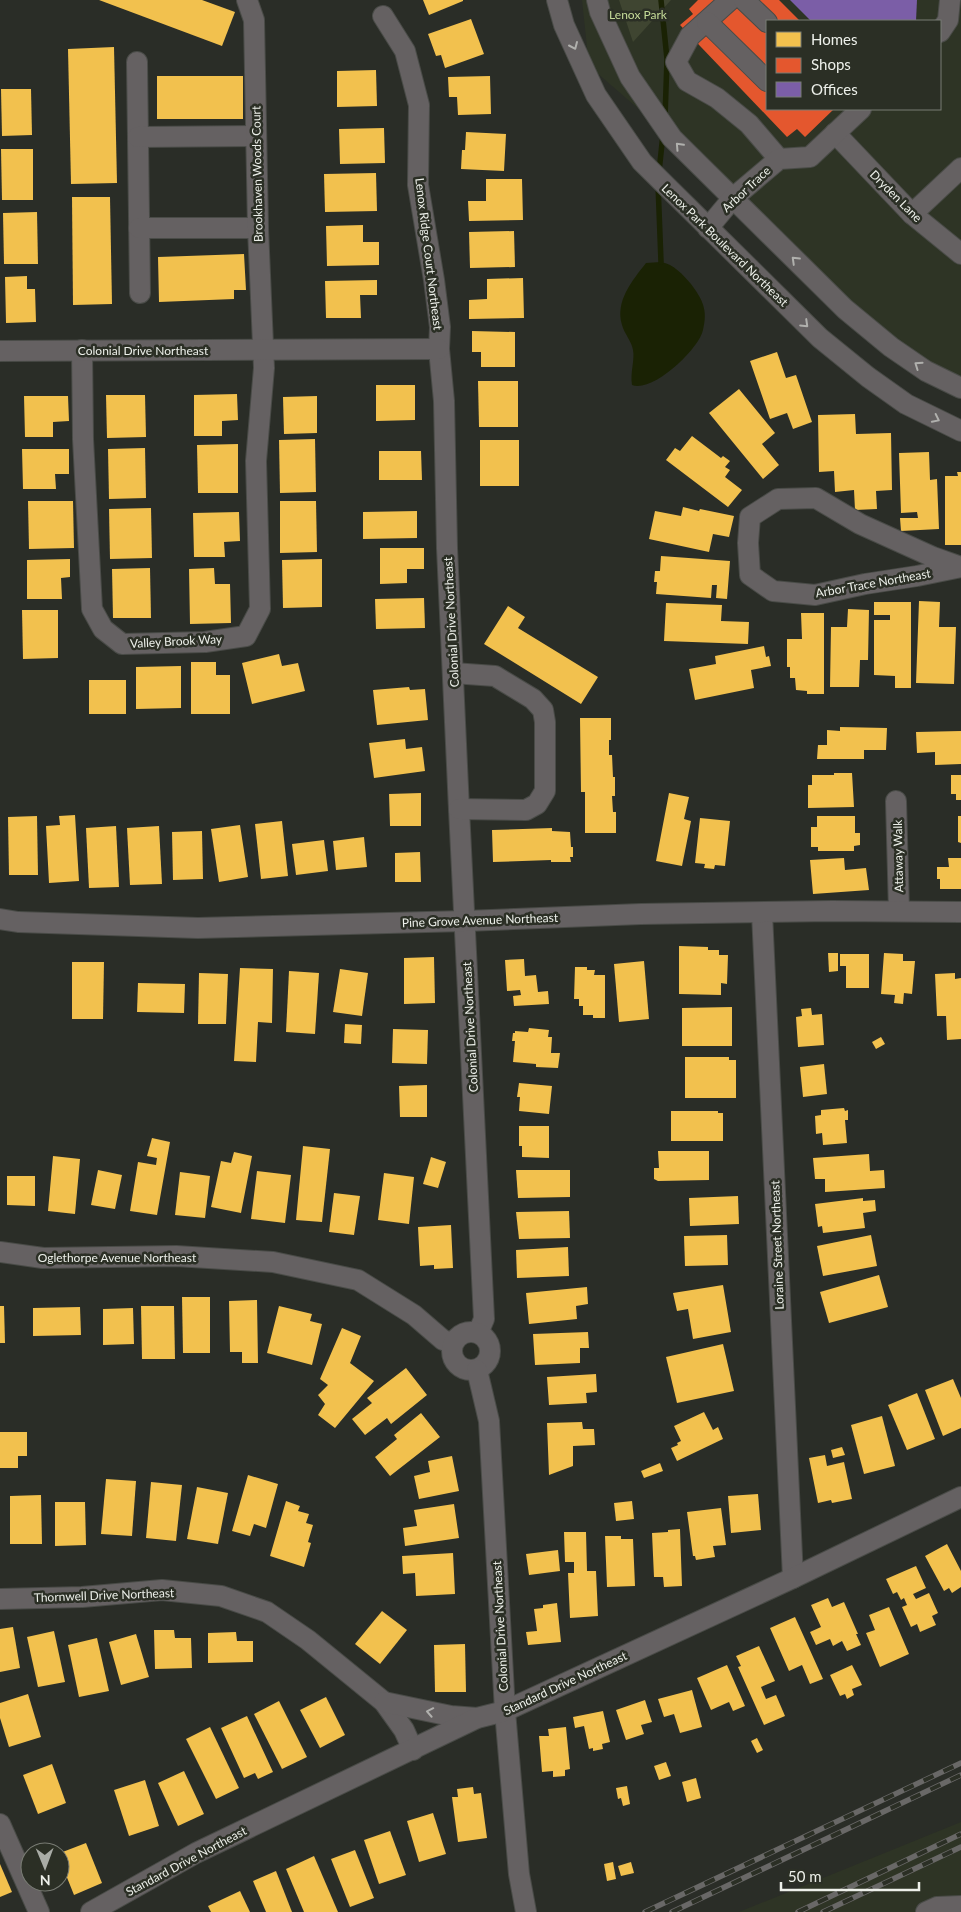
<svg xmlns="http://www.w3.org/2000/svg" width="961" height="1912" font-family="Lato,sans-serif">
<rect width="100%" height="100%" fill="#2a2d27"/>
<g fill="#2e3425" fill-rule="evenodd">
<path d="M582,0h379v391l-162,-112 -105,-122 -105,-91zM767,21h173v88h-173z"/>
<path d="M961,1822v90h-222z"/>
</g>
<path fill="#3f4531" d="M619,0h52l-38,42z"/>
<path fill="#1a2204" d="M661,262c13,2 22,13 30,22 12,16 17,26 12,46 -4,19 -50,63 -71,55 -2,-13 3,-25 1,-35 -1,-8 -9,-17 -11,-25 -7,-24 10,-44 24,-62z"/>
<g fill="#f2c14e">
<path d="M99,0h103l33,12 -13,34z"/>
<path d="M423,0h40v1l-34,14z"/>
<path d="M471,19l13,35 -39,14 -4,-13 -5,1 -8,-22z"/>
<path d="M114,47l3,136 -46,1 -3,-135z"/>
<path d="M376,70l1,36 -40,1v-36z"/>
<rect x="157" y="76" width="86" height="43"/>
<path d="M490,76l1,38 -33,1 -1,-18h-8l-1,-20z"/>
<path d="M1,89h30l1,46 -30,1z"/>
<path d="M384,128l1,35 -45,1 -1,-35z"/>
<path d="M466,132l40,2 -2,37 -43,-2 1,-19h3z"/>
<path d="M1,149h32v51h-31z"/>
<path d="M376,173l1,38 -52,1 -1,-38z"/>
<path d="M486,179h36l1,41 -54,1 -1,-20h18z"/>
<path d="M72,197h38l2,107 -39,1z"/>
<path d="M37,212l1,52h-34l-1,-51z"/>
<path d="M363,225v17h16v23l-52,1 -1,-40z"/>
<path d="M514,231l1,36 -45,1 -1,-36z"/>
<path d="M244,254l2,36h-12v9l-75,3 -1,-45z"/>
<path d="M27,276v13h8l1,33 -30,1 -1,-46z"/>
<path d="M523,278l1,40 -55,1v-19l18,-1v-20z"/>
<path d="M377,280v15h-17l1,23h-35l-1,-37z"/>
<path d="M472,331l43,1v35h-34v-15h-9z"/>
<path d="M777,352l9,26 10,-3 16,47 -19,7 -6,-16 -17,6 -20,-58z"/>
<path d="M478,381h40v46h-39z"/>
<path d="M376,385h39v35l-39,1z"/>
<path d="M739,389l36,44 -13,11 17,21 -16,14 -54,-66z"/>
<path d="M237,394l1,26 -16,1v15h-28v-41z"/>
<path d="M106,395h39l1,42 -39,1z"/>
<path d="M24,396h44l1,25 -16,1v15h-28z"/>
<path d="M317,396v37l-33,1 -1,-37z"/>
<path d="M855,414l1,20 35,-1 1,57 -16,1 1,18 -22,1 -1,-20 -19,2 -1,-21 -15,1 -1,-57z"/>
<path d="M692,436l29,22 2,-2 7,5 -5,6 5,3 -5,7 17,13 -14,17 -62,-47 9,-12 5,3z"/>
<path d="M315,439l1,53 -36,1 -1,-53z"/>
<rect x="480" y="440" width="39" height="46"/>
<path d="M238,444v49h-40l-1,-48z"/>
<path d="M145,448l1,50 -37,1 -1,-50z"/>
<path d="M22,449h47v25h-14l1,15h-33z"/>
<path d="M379,451h42l1,29h-43z"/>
<path d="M929,452l1,28 7,-1 2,50 -38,2 -1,-13h18l-1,-6 -16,1 -2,-60z"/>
<path d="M957,472h4v73h-16v-69h13z"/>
<path d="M28,501h45l1,47 -45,1z"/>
<path d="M280,501h36l1,51 -37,1z"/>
<path d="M683,507l16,4 1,-2 34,7 -5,21 -16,-3 -4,18 -60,-13 6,-28 26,5z"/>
<path d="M151,508l1,50 -42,1 -1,-50z"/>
<path d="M417,511v27l-54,1v-27z"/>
<path d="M239,512l1,29 -16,1 1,15h-31l-1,-44z"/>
<path d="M380,548h44v21h-17v14l-27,1z"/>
<path d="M661,556l69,5 -3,38 -11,-1 1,-13h-5l-1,13 -55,-4 1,-12h-3l1,-11h5z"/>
<path d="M70,559v18l-9,1 1,21h-35v-39z"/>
<path d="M322,559v48l-39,1 -1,-48z"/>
<path d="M150,568l1,50h-38l-1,-49z"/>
<path d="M214,568l1,16h15l1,39 -41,1 -1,-55z"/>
<path d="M424,598l1,30 -49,1 -1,-30z"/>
<path d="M919,601l21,1 -1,25h17l-2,57 -38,-1z"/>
<path d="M874,602h37v86h-16v-12l-21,-1v-55h16v-5h-16z"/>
<path d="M666,603l56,2 -1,16 28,1 -1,22 -84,-3z"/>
<path d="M508,606l17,11 -7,11 80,49 -17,27 -97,-60z"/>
<path d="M848,609l21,1 -1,50h-8l-1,27h-29l1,-60h16z"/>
<path d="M22,610h36v48l-35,1z"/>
<path d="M801,613h23v81h-17v-3l-11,-1 -1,-12h-5v-11h-3v-28h15z"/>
<path d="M764,646l2,11 3,-1 2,10 -20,4 3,18 -59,12 -6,-31 27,-5 -1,-8z"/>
<path d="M279,654l3,12 16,-3 7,28 -53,13 -10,-41z"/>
<path d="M191,662h25v13h14v39h-39z"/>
<path d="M181,666v42l-45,1v-42z"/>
<rect x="89" y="680" width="37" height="34"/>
<path d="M409,687l1,3 15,-1 3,31 -51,5 -4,-35z"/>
<path d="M580,718h31v22h-2v15h3l1,22h2v19h-3l1,16h3v21h-31v-41h-4z"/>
<path d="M840,727l47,1 -1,22h-22v9h-47l1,-14h9v-15l13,1z"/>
<path d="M961,731v33l-26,1v-13l-18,1 -1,-21z"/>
<path d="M405,739l1,10 16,-2 3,24 -51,7 -5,-35z"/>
<path d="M834,773h18l2,34 -46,1v-23h4v-10h22z"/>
<path d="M951,775h10v25h-5v-6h-5z"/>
<path d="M421,793v33h-31l-1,-32z"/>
<path d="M669,793l20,4 -5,22 7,2 -9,45 -26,-5z"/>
<path d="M75,815l4,66 -30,2 -3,-57 14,-1 -1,-9z"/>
<path d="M37,816l1,59h-29l-1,-58z"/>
<path d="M817,816h38v17h5v12l-6,1v5h-36v-4h-7v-20h6z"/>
<path d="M958,816h3v27l-3,-1z"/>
<path d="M700,818l30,3 -5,45 -10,-1 -1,4 -10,-1 1,-4 -10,-1z"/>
<path d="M282,821l6,55 -27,3 -6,-55z"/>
<path d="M240,825l8,52 -29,5 -8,-53z"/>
<path d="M116,826l3,61 -30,1 -3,-60z"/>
<path d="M159,826l3,58 -32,1 -3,-57z"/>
<path d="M552,828v3l18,1 1,15h2v10h-3l1,5h-20v-2l-58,2 -1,-32z"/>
<path d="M202,831l1,48 -30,1 -1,-48z"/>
<path d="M364,837l3,30 -31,3 -3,-29z"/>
<path d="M324,840l4,31 -32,4 -4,-31z"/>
<path d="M420,852l1,30h-26v-29z"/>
<path d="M844,858l1,12 21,-2 3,22 -56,4 -3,-34z"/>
<path d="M948,858h13v31h-21v-10h-3v-12h12z"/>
<path d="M679,946l29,1v3h11v5h9l-1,29 -6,-1v12l-42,-1z"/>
<path d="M828,953h10v18l-9,1z"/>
<path d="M884,953l19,1v7h12l-3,33 -8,-1 -1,11 -9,-1 1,-8 -14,-1z"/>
<path d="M840,954h29v34h-23v-22h-6z"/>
<path d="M434,957l1,46 -31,1v-46z"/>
<path d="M524,959l1,17 11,-1 2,17 10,-1 1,13 -35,2 -1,-10 8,-1 -1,-5 -13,1 -2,-31z"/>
<path d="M644,961l5,58 -30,3 -5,-58z"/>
<path d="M72,962h32l-1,57h-31z"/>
<path d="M575,967h12v3h8l-1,5h11v43h-12v-3h-10v-9h-4v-7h-5z"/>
<path d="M240,968l33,1 -1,54 -14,-1 -2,40 -22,-1z"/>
<path d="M340,969l28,4 -6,43 -29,-4z"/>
<path d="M289,971l30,2 -4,61 -29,-2z"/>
<path d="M199,973l29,1 -2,50h-28z"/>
<path d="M955,973v6l6,-1v61l-14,1 -1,-24h-9l-2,-42z"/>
<path d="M138,983l47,1 -1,29 -47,-1z"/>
<path d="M732,1007v39h-50v-38z"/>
<path d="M811,1008l1,7 10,-1 2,31 -26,2 -2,-30 6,-1 -1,-7z"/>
<path d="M345,1024l17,1 -1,19 -17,-1z"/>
<path d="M529,1028l20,2 -1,7h4l-1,16h9l-2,15 -22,-1v-3l-23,-2 2,-21h-3l1,-8h2v-2l13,1z"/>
<path d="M393,1029l35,1 -1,34 -35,-1z"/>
<path d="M881,1037l4,7 -9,5 -4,-7z"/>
<path d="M685,1057h44v3h7v38h-51z"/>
<path d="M824,1064l3,30 -24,3 -3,-30z"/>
<path d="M519,1083l33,3 -3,28 -30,-3 1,-14h-3z"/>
<path d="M427,1085v32h-27l-1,-31z"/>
<path d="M844,1108l1,3 3,-1v10h-3l2,23 -24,2 -1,-12 -6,1 -1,-18 6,-1v-5z"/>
<path d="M671,1111h47v2h5v28h-52z"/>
<path d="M519,1126h30v32l-27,-1v-11h-3z"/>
<path d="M152,1138l18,4 -13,73 -27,-4 8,-49 18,3 1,-7 -10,-2z"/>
<path d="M303,1146l27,3 -8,73 -26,-2z"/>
<path d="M658,1151h51v29l-51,1 -4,-2v-11h5z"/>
<path d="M234,1152l18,4 -11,57 -30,-6 10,-46 10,2z"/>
<path d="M869,1154l1,17 14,-1 1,18 -60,4v-13h-10l-2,-21z"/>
<path d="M53,1156l27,3 -5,55 -27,-3z"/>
<path d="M431,1157l15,5 -8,26 -15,-4z"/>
<path d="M98,1170l24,5 -7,34 -24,-4z"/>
<path d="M516,1170h54v27l-52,1z"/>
<path d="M257,1171l34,4 -6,48 -34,-4z"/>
<path d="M180,1172l30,4 -5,42 -30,-3z"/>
<path d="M384,1173l30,4 -5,47 -31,-4z"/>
<path d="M7,1176h28v30l-28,-1z"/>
<path d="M334,1193l26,3 -6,39 -25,-3z"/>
<path d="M738,1196l1,28 -49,2 -1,-28z"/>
<path d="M863,1198v3l12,-1 1,11 -13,2 2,15 -42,5 -1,-7 -4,1 -3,-23z"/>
<path d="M569,1211l1,27 -51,1 -3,-27z"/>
<path d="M451,1225l2,43 -19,1v-4l-14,1 -2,-39z"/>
<path d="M727,1235l1,30 -43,1 -1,-30z"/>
<path d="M871,1235l6,31 -54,10 -6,-30z"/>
<path d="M568,1247l1,29 -52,2 -1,-28z"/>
<path d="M879,1275l9,32 -59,16 -9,-31z"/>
<path d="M723,1285l8,47 -38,7 -5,-30 -11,2 -4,-18z"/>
<path d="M587,1287l1,17 -12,2 1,13 -48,5 -3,-31z"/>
<path d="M182,1297h28v56h-27z"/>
<path d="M257,1300l1,63h-16v-11h-12l-1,-51z"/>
<path d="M0,1306h4l1,37h-5z"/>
<path d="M141,1306h33l1,53h-33z"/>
<path d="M279,1306l33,8 -2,7 12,3 -10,41 -45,-12z"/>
<path d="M80,1307l1,28 -48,1v-28z"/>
<path d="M133,1308l1,36 -31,1v-36z"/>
<path d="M342,1328l19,8 -11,27 24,18 -39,47 -17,-13 7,-11 -7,-9 10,-10 -8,-6z"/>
<path d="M588,1332l1,16h-9v15l-45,2 -2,-31z"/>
<path d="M723,1344l11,47 -57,12 -11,-46z"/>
<path d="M406,1368l21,27 -36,29 -4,-6 -22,17 -13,-16 20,-16 -5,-5z"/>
<path d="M596,1374l1,18 -11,1 1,10 -38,2 -2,-28z"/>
<path d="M953,1379l8,19v30l-18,8 -18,-46z"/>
<path d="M917,1393l18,46 -28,11 -19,-45z"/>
<path d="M704,1412l9,18 5,-3 5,12 -46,22 -6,-13 7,-3 -1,-2 4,-2 -7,-15z"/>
<path d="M421,1413l19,24 -50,39 -15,-19 22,-18 -3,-4z"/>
<path d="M882,1416l13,50 -31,8 -13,-49z"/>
<path d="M582,1422l1,7h11l1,16 -22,1v20l-24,9 -2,-52z"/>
<path d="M0,1432h27v24h-9v12h-18z"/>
<path d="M842,1447l3,8 -12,3 -2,-8z"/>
<path d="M825,1455l2,11 17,-4 8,37 -20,4 -1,-3 -13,3 -9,-45z"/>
<path d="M452,1456l7,35 -40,8 -5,-23 16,-4 -2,-11z"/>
<path d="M660,1463l3,8 -19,7 -3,-7z"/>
<path d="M248,1475l30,9 -12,44 -12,-4 -4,12 -18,-5z"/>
<path d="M106,1479l30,2 -4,55 -31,-2z"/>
<path d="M151,1482l31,3 -6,56 -30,-3z"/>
<path d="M197,1487l31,6 -10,51 -31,-5z"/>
<path d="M758,1494l3,36 -30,3 -3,-37z"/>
<path d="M41,1495l1,49h-32v-48z"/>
<path d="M286,1501l14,5 -2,5 11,3 -3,9 7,2 -5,17 3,1 -7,24 -34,-11z"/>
<path d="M632,1501l2,18 -18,2 -2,-18z"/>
<path d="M55,1502h30l1,43 -31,1z"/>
<path d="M454,1504l5,34 -54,8 -2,-18 14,-2 -3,-16z"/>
<path d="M721,1508l5,37 -13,1 2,11 -19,3 -1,-4h-2l-6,-44z"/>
<path d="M680,1529l2,57 -18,1 -1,-10h-9l-2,-44 16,-1v-2z"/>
<path d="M564,1532h22l1,39h9l2,45 -28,2 -2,-45h6v-11h-9z"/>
<path d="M605,1536h16v3h12l2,47 -28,1z"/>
<path d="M947,1544l14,27v16l-9,6 -3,-5 -5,3 -19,-35z"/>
<path d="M558,1550l2,21 -31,4 -3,-21z"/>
<path d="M453,1553l2,41 -39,2 -1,-23 -12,1 -1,-18z"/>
<path d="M916,1566l10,22 -13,6 3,5 13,-6 9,20 -6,3 4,9 -16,7 -3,-8 -6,3 -9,-20 5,-2 -3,-7 -3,2 -4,-8 -4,2 -7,-15z"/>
<path d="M828,1598l4,9 12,-5 14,32h-2l5,11 -14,6 -5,-10 -9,5 -3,-7 -14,6 -6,-13 11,-5 -10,-22z"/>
<path d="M557,1603l4,39 -33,3 -2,-13 11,-1 -3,-22 9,-1v-3z"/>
<path d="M889,1607l20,47 -29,13 -14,-34 9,-3 -6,-15z"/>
<path d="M382,1611l25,19 -27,34 -25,-20z"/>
<path d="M795,1617l28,62 -13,5 -8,-19 -13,6 -19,-43z"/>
<path d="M13,1627l7,41 -20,4v-43z"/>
<path d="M154,1630h20l1,8h16l1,30 -37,1z"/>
<path d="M54,1631l11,51 -27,5 -11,-50z"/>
<path d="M236,1632l1,9h16v21l-45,1v-30z"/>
<path d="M136,1634l13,43 -28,8 -12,-43z"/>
<path d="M97,1638l12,53 -30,6 -11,-52z"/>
<path d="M465,1644l1,48h-31l-1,-47z"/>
<path d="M759,1646l16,35 -14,6 5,12 10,-4 9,21 -21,9 -26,-58 3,-1 -5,-10z"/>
<path d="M727,1665l18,41 -12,5 -4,-9 -18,8 -14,-32z"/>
<path d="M852,1665l10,20 -10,4 2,6 -7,4 -2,-5 -5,2 -10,-21z"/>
<path d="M692,1690l10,37 -22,6 -6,-19 -10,3 -6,-18z"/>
<path d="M28,1694l13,43 -32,10 -9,-29v-15z"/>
<path d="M326,1697l19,38 -25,13 -20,-38z"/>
<path d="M645,1700l7,22 -11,3 3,9 -18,6 -10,-30z"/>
<path d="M279,1701l28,56 -25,12 -28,-55z"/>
<path d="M603,1711l7,31 -8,2 1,5 -10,2v-3l-4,1 -5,-23 -9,2 -2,-11z"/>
<path d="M247,1716l26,56 -15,7 -3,-6 -11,5 -23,-50z"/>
<path d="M210,1727l29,61 -23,11 -30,-60z"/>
<path d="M566,1727l4,42 -5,1v6l-12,1v-6l-11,1 -3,-36h10l-1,-7z"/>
<path d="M757,1738l6,12 -6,3 -6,-12z"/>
<path d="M666,1762l5,14 -12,4 -5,-14z"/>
<path d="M52,1764l14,39 -28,11 -15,-39z"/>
<path d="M184,1771l20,43 -26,12 -20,-43z"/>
<path d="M696,1778l5,20 -14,4 -5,-20z"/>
<path d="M145,1780l14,46 -30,10 -15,-46z"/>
<path d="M627,1786l3,18 -7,2 -2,-8 -3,1 -2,-11z"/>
<path d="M473,1787l1,7 7,-1 6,45 -29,4 -6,-45h6l-1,-8z"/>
<path d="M433,1813l13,41 -27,8 -12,-41z"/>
<path d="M390,1831l16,44 -27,9 -15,-44z"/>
<path d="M86,1843l16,40 -28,12 -14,-35v-7z"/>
<path d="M355,1850l19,48 -24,9 -19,-48z"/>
<path d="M314,1856l24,56h-34l-18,-43z"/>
<path d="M613,1862l3,17 -9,2 -3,-17z"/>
<path d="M631,1862l3,11 -13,3 -3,-10z"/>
<path d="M0,1864l12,28 -12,5z"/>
<path d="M276,1871l16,41h-26l-13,-31z"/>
<path d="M240,1891l10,21h-39l-3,-6z"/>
</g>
<path fill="#e4572e" d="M698,0h81l21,21h-33v88h67l-29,28 -8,-8 -10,8 -107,-112 13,-11 -4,-5z"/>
<path fill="#7b5ea7" d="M790,0h127l-1,21h-105z"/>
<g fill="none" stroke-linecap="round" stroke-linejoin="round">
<g stroke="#1a2204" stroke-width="5.5">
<path d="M661,0l6,59 -2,59"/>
<path d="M659,172l4,-38"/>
<path d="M658,184l3,78"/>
</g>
<defs>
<g id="minor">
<path d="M557,0l7,25 32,70 46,67 178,176 48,39 38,27 55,27"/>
<path d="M597,0l3,12 30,65 42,61 173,171 46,38 35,24 35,17"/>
<path d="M730,0l-40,36 -14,26 11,19 30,17 32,26 30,35"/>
<path d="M744,0l23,22"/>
<path d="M383,16l22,35 14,54 -1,80 16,95 6,47 -1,22 5,52 3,147 12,261 25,510 -6,14"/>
<path d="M707,22l60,59"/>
<path d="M940,32l8,-12 2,-20"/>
<path d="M137,62l3,231"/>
<path d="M835,133l77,81 49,40"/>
<path d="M138,137l118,-1"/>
<path d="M912,214l49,-46"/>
<path d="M139,228h119"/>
<path d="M708,228l25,-30 46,-39 31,-2 51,-48"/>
<path d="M82,350l1,89 9,170 11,20 19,15 83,-2 41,-6 14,-27 -4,-148 8,-93 -6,-140 -4,-208 -7,-20"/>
<path d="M0,351l439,-2"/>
<path d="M816,498l44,26 73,33 28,10 -44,9 -52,8 -50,11 -42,-4 -23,-16 -2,-32 2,-26 28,-18z"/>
<path d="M453,673l42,3 38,23 10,11 2,12v69l-8,13 -11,6 -67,-1"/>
<path d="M896,801l3,110"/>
<path d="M762,913l31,665"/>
<path d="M0,919l18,3 180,6 267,-7 176,-7 191,-3 129,1"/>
<path d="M0,1252l43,6 133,-2 97,6 85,18 56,35 29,25 10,3"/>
<circle cx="471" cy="1351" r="19"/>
<path d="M477,1370l12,51 16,290 14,163 7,38"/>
<path d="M0,1599l82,-2 80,-7 59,6 46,16 41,28 76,62 20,28 9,20"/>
<path d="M384,1702l67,14 26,2"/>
<path d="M0,1824l39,88"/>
<path d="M91,1912l105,-59 281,-135 28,-7 288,-133 168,-81"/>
<path d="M926,1912l11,-5 24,-1"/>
</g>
</defs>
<use href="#minor" stroke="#494b47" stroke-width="22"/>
<use href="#minor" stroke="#656162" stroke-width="20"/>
<defs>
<g id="rail">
<path d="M645,1912l316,-149"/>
<path d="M672,1912l289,-137"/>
<path d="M798,1912l163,-78"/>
<path d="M823,1912l138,-65"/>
</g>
</defs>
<use href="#rail" stroke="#696867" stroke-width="5.5"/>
<use href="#rail" stroke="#2b2f25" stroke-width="4" stroke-dasharray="11" stroke-linecap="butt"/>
</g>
<defs><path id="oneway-chevron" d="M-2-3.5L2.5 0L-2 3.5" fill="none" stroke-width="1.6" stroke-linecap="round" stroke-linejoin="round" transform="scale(1.25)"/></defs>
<g stroke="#b0b0ad">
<use href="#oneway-chevron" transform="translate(574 46) rotate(66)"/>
<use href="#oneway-chevron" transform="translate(679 146) rotate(-133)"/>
<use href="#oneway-chevron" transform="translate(795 260) rotate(-136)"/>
<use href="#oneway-chevron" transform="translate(805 324) rotate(44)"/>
<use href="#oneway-chevron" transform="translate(918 365) rotate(-145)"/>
<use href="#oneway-chevron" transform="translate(936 419) rotate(26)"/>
<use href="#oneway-chevron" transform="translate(430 1712) rotate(-169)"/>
</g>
<g text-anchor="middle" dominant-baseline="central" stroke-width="5" stroke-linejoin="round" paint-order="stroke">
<g font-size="12" fill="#c5db98" stroke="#2b2f25">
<text x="638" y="14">Lenox Park</text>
</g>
<g font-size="12" fill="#edf0ea" stroke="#2b2f25">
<text transform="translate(257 174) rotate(-91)">Brookhaven Woods Court</text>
<text transform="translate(746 189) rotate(-43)">Arbor Trace</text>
<text transform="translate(896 196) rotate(45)">Dryden Lane</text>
<text transform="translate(725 245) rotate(44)">Lenox Park Boulevard Northeast</text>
<text transform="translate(429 254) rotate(83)">Lenox Ridge Court Northeast</text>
<text x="143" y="350">Colonial Drive Northeast</text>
<text transform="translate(873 583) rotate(-10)">Arbor Trace Northeast</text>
<text transform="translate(451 622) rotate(-93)">Colonial Drive Northeast</text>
<text transform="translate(176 641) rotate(-3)">Valley Brook Way</text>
<text transform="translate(898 856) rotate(-91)">Attaway Walk</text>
<text transform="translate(480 920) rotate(-2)">Pine Grove Avenue Northeast</text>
<text transform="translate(470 1027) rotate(-93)">Colonial Drive Northeast</text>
<text transform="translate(777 1245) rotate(-92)">Loraine Street Northeast</text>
<text x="117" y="1257">Oglethorpe Avenue Northeast</text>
<text transform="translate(104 1595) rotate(-2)">Thornwell Drive Northeast</text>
<text transform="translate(500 1626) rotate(-93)">Colonial Drive Northeast</text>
<text transform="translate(565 1683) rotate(-25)">Standard Drive Northeast</text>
<text transform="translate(186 1861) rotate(-28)">Standard Drive Northeast</text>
</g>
</g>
<rect x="766" y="20" width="175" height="90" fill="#2b2f25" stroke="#797c74"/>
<rect x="776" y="32" width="25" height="15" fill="#f2c14e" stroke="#797c74"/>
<text x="811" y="45" font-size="15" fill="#edf0ea">Homes</text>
<rect x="776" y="58" width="25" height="15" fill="#e4572e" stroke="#797c74"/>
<text x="811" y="70" font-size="15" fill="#edf0ea">Shops</text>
<rect x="776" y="82" width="25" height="15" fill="#7b5ea7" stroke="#797c74"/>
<text x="811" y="95" font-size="15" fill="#edf0ea">Offices</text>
<g transform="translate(45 1867) rotate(179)"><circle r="24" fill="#2b2f25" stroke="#797c74"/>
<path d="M0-4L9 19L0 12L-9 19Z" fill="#a9aca6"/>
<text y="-8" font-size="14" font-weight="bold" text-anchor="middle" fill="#edf0ea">N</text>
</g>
<path d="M781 1882v8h138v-8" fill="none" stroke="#edf0ea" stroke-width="2.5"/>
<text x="788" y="1882" font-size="15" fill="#edf0ea" stroke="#2b2f25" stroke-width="4" paint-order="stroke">50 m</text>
</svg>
